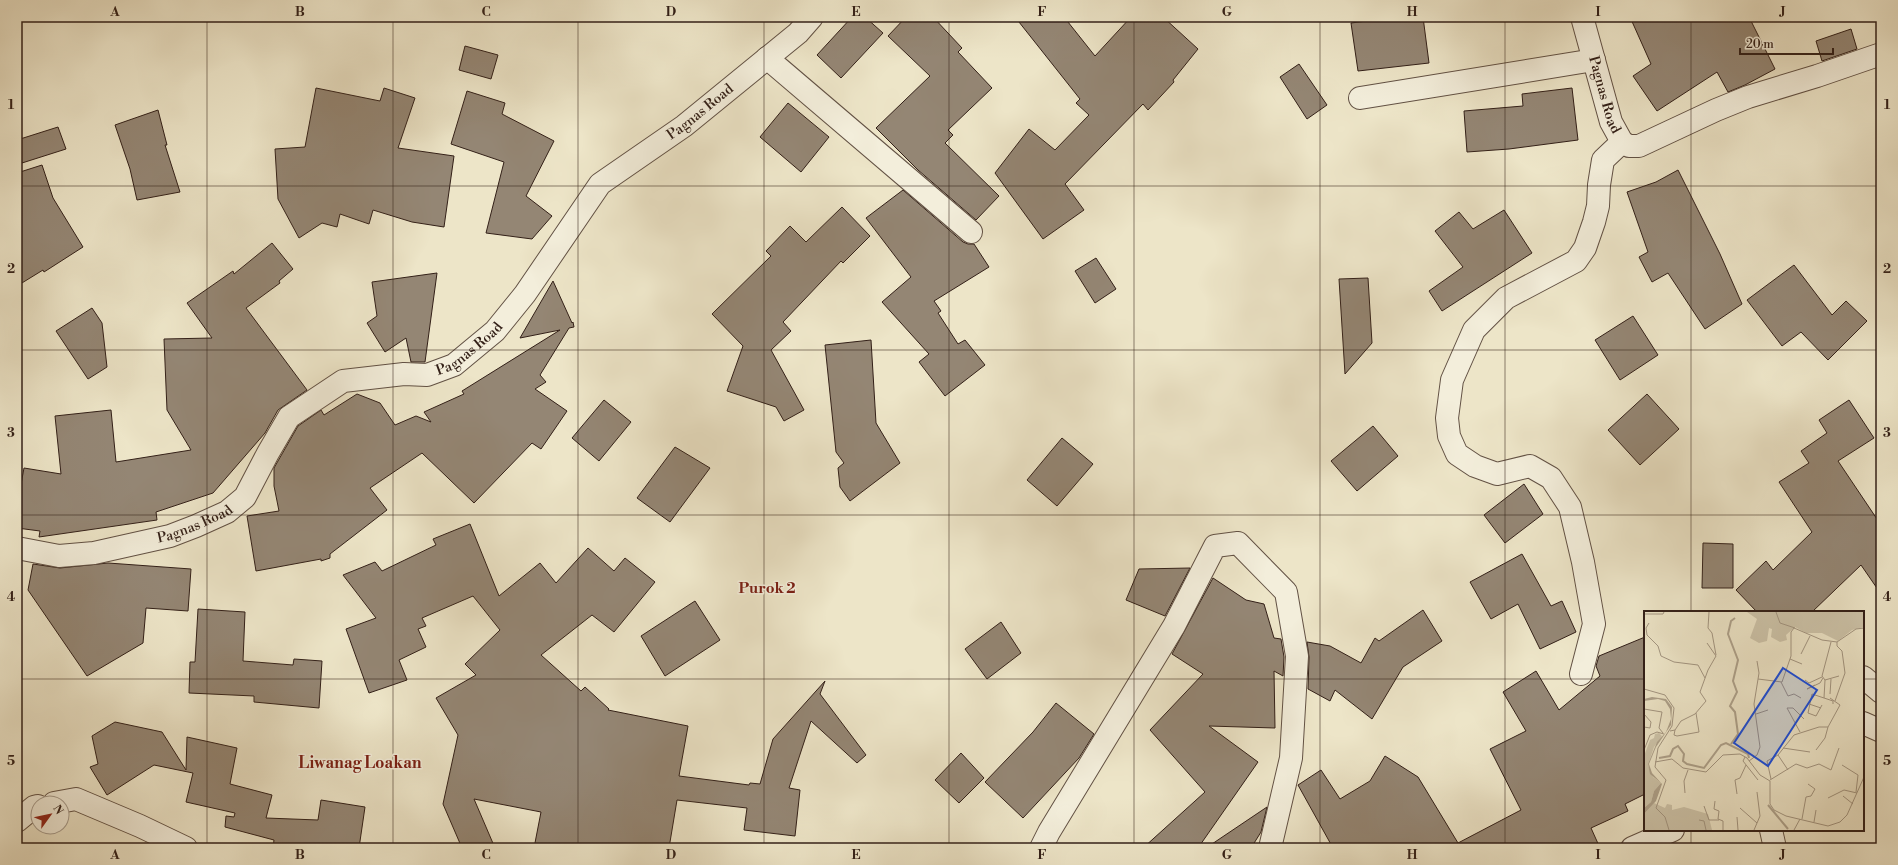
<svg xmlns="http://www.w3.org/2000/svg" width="1898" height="865" font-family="'Libre Bodoni',serif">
<rect width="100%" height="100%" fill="#ede5c8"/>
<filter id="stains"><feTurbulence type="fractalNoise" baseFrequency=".005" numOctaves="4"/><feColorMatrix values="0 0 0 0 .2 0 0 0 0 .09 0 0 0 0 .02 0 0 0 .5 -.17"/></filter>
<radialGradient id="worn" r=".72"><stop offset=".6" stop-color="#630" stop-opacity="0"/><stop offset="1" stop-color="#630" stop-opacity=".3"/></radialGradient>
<g fill="#948674" stroke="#332018">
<path d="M852,17h13l18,16 -42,45 -24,-23z"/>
<path d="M906,17h27l29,31 -4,4 34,36 -44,42 5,5 -8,8 54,53 -23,24 -58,-50 -42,-42 54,-52 -42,-40z"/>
<path d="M1015,17h49l31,39 36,-39h32l35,32 -25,31 1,2 -26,28 -5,-6 -78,80 19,26 -41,29 -48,-66 34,-44 26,21 34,-35 -13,-12 4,-4z"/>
<path d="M1398,17h25l6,46 -71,8 -7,-48z"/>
<path d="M1630,17h119l26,52 -30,16 -17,7 -11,-20 -60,39 -24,-35 18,-12z"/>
<path d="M1851,29l6,20 -35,12 -6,-20z"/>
<path d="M465,46l33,9 -7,24 -32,-9z"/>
<path d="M1299,64l28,41 -20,14 -27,-42z"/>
<path d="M316,88l64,13 4,-13 31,10 -17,50 56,8 -10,71 -32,-5 -39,-12 -4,14 -29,-10 -3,13 -15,-4 -23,15 -21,-39 -3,-50 30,-2z"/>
<path d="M1572,88l6,52 -69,9 -42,3 -3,-41 59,-5 -1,-12z"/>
<path d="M467,91l38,12 -3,11 52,27 -28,55 26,20 -20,23 -46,-6 18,-71 -53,-18z"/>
<path d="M788,103l41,34 -28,35 -41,-35z"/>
<path d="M158,110l9,35h-2l15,47 -43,8 -7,-31 -15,-44z"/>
<path d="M58,127l8,22 -44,14 -5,-16v-7z"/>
<path d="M42,165l11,33 30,49 -39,25 -1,-2 -26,16v-113z"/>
<path d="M1678,170l42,84 22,50 -37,25 -37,-56 -16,9 -13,-25 9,-5 -21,-60 29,-10z"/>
<path d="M903,190l60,52 5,2h6l15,23 -55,34 7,10 -3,2 20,31 7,-4 20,25 -40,31 -26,-34 10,-8 -47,-52 29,-25 -45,-59z"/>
<path d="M842,207l28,29 -27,27 -2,-2 -58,61 8,9 -20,19 33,60 -20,11 -8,-14 -49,-16 16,-45 -31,-32 59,-58 -5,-5 24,-25 16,16z"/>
<path d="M1504,210l28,43 -90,58 -13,-20 34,-24 -28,-36 24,-19 14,17z"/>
<path d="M272,243l21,26 -14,12 1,2 -34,25 61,82 -29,20 -13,23 -52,60 -57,19 1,8 -118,17 1,-6 -23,-3v-22l7,-38 37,6 -6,-58 56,-6 5,52 75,-12 -24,-40 -3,-71 48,-1 -25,-35 46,-32 1,3z"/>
<path d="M1096,258l20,31 -21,14 -20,-32z"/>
<path d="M1794,265l38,50 14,-14 21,20 -39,39 -27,-28 -19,14 -35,-46z"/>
<path d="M437,273l-12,89h-14l-5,-24 -21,14 -18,-29 10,-7 -5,-34z"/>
<path d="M1368,278l4,65 -27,31 -6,-95z"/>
<path d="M553,281l19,42 1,-1 1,5 -5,1 -29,47 6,7 -11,7 32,22 -26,38 -9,-6 -58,60 -52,-50 -52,35 17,22 -57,44v4l-9,3v-2l-65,12 -9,-55 32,-5 -5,-25v-18l24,-42 23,-16 3,5 33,-21 23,9 15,22 21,-9 15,6 -7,-10 40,-18 -2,-3 98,-61 -40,8z"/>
<path d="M92,308l10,15 5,44 -19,12 -32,-48z"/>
<path d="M1633,316l25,39 -38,25 -25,-40z"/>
<path d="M871,340l5,83 24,40 -50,38 -10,-14 -2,-19 6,-5 -8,-11 -11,-107z"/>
<path d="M1647,394l32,35 -39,36 -32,-35z"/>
<path d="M604,400l27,22 -32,39 -27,-23z"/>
<path d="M1849,400l25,38 -36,23 43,64v69l-20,-29 -49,47h-55l-21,-22 30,-29 7,9 39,-38 -33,-50 30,-19 -8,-12 26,-18 -8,-13z"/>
<path d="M1373,426l25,30 -41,35 -26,-30z"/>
<path d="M1062,438l31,26 -36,42 -30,-26z"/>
<path d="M675,447l35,21 -40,54 -33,-24z"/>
<path d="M1524,484l19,30 -38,29 -21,-28z"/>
<path d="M470,524l29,72 41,-33 16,20 32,-35 26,23 11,-13 30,24 -41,50 -22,-17 -51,40 40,36 4,-4 24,22 -1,1 80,16 -9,50 70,9 1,-2 10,1 13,-45 52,-58 -5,13 46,61 -9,8 -46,-42 -22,67 11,2 -5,46 -51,-6 3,-22 -70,-8 -8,48h-135l7,-36 -67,-13 21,49h-33l-19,-44 15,-69 -22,-37 40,-23 -11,-11 35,-34 -27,-34 -51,22 4,8 -8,3 8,18 -27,13 8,20 -38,13 -23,-64 30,-11 -33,-43 32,-13 7,9 54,-26 -3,-6z"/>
<path d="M1703,543l30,1v44h-31z"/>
<path d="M1522,554l29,52 11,-5 14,31 -36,17 -22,-45 -27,15 -21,-37z"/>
<path d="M108,563l83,6 -3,42 -42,-3 -3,35 -56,33 -59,-86 5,-26 27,4z"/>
<path d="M1190,568l-25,48 -39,-16 13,-31z"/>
<path d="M1213,578l33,22 18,4 10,34 7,1 3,18 -1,19 -9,-5 1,57 -66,-2 49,36 -60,86h-55l62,-56 -55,-62 53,-56 -31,-20z"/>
<path d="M695,601l25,39 -55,36 -24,-40z"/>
<path d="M198,609l47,3 -2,49 50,4 1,-6 28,2 -3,47 -65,-6v-6l-65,-3 1,-31h5z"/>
<path d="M1423,610l19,31 -39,26 -31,52 -37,-29 -5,11 -22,-12 1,-32 -2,-15 23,4 31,17 14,-25 4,3z"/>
<path d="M1001,622l20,31 -34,26 -22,-30z"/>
<path d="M1645,637v157l-20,10 3,7 -37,17 9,20h-267l-35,-63 23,-15 19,29 30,-18 15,-25 33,21 40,66 63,-33 -31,-61 36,-18 -23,-39 33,-21 23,39 41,-34 -4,-10 3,-10z"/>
<path d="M1056,703l38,31 -15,24 -56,60 -38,-36 48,-50z"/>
<path d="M115,722l47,10 24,38 1,-33 50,11 -7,36 42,11 -6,23 52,2 3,-20 44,7 -6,41h-86l1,-8 -49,-13 1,-11 8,1 1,-4 -49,-11 7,-29 -39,-8 -47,30 -17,-28 8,-3 -6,-28z"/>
<path d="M961,753l23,25 -25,25 -24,-23z"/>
<path d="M1267,807l-6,25 -10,16h-45z"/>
</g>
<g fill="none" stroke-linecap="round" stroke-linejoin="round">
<defs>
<g id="minor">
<path id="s1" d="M1582,17l29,105 11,20 7,4h10l77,-36 32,-13 69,-21 64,-22"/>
<path d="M767,58l204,174"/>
<path d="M1360,98l234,-38"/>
<path id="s2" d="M17,548l42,8 35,-3 76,-17 26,-10 31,-14 18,-15 23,-44 21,-36 54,-36 61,-7 23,1 27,-10 41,-34 30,-37 75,-110 84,-58 114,-93 14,-16"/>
<path d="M1581,674l13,-50 -11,-62 -13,-55 -19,-29 -21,-12 -33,8 -22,-8 -18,-12 -8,-18 -2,-18 5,-38 22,-50 32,-32 70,-37 9,-13 9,-26 4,-16 1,-21 4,-25 19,-18"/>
<path d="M1863,677l18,15"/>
<path d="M1863,723l18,8"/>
<path d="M54,803l22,-4 64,27 46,22"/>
<path d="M17,821l17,-14 4,-1"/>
<path d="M1771,830l4,18"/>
<path d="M1041,848l8,-16 125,-206 41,-80 23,-3 48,49 11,64 -6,102 -21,90"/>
<path d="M1632,848l41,-18"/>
</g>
</defs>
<use href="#minor" stroke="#625144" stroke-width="24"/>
<use href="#minor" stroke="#f3eedb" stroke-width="22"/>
</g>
<path fill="none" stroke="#332018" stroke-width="1" stroke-opacity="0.55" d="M207,17v831M393,17v831M578,17v831M764,17v831M949,17v831M1134,17v831M1320,17v831M1505,17v831M1691,17v595M17,186h1864M17,350h1864M17,515h1864M17,679h1628M1863,679h18M1691,830v18"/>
<g text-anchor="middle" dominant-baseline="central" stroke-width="3" stroke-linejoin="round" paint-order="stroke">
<g font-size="14" fill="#332018" stroke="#f3eedb">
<text stroke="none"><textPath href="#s1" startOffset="81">Pagnas Road</textPath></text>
<text stroke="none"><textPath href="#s2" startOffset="868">Pagnas Road</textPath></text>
<text stroke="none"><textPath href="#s2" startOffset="532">Pagnas Road</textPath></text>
<text stroke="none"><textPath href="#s2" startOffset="183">Pagnas Road</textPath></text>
</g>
<g font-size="15" font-weight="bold" fill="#7a1f14" stroke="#f3eedb">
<text x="767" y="588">Purok 2</text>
</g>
<g font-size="16" font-weight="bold" fill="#7a1f14" stroke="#f3eedb">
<text x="360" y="763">Liwanag Loakan</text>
</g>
</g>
<g transform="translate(1644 611)">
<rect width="220" height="220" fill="#ede5c8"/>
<path d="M103,1h117v15l-12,3 -14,11 -16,-8h-16l-11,-6 -9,8 1,5 -7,2 -9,-5 1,-8 -3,-1 -2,13 -8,2 -9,-5 7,-19zM15,122l3,3 -8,11 -6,18 5,12 8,6 -7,8 -3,11 -7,6v-52l6,-16 4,-2 1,-4zM10,192l11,5 2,-4 5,1v5l12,-3 24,7 4,16h-68v-16z" fill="#cdc4aa"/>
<path d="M8,86l14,2 6,8 -1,18 -15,22 -7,17 3,9 10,11 -6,17 -12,13v-6l7,-6 3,-11 7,-8 -11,-9 -2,-10 9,-22 9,-10 5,-13 -1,-10 -5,-8 -7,-2 -14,2v-2z" fill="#aea28c"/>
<path fill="none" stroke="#aea28c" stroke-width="2" d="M87,133l7,-10 -3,-22 -5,-6 7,-14 -4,-11 5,-21 -10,-26 3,-13 4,-3M15,147l11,-2 3,-7 5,-3 6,8 -1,7 4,3 17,4 17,-23 5,-2 22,11 1,4M124,194l20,24"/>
<path fill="none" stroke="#a39682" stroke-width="1" d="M65,1l-1,16 4,5 4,22M132,1l4,11 15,5M0,3h19l1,-2M5,12l-3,5 1,7 11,11 3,10 13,6 24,3 7,13M157,43l9,-18M146,48l12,5M114,68l24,3 9,-26v-24l3,-4 28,12 15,2 19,-13 8,-1M161,69l4,3 13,-6M181,69l14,-4M137,71l7,14 6,-2 7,4M171,74l-8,4 13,-6 3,-5M0,78l21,6 9,13 -2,18 -14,22 -3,19 11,13 -10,28 9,9 4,13M186,83l1,-15M180,87l1,-18 -3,-4 9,-34M191,90l10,-28 -3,-22 -5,-5v-4M165,93l12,4M178,94l-6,11 -8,-3 4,-19 21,7v3M0,98l18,3 -3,16 4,5M0,103l7,8 -1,6 -6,-1M112,103l12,-4M31,119l-1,5 3,1 22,-4 -3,-19M26,120l5,-1 6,-9 14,-7 11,-13 -6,-9 8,-22 8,-14 -9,-13M156,121l-13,-24h6l11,11M139,137l27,4M0,139l6,-15 7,-3 7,2M172,139l9,-12 3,-11 12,-22 -10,-7M134,144l10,15M101,146l-2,4 15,19M105,150l8,-6 3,-8 -6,-43 5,-31 -2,-12M11,151l17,-3 11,9 23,4 17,-17 17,-1 7,4 13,17 10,6v23l4,6 12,6 42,10 12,-4 7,-7 17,-38M198,154l16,10 -2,17M127,168l-4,-18 11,-6 16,-20 25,-8h9M126,169l26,-16 11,4 12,-4 12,6 8,-22M41,182l-1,-12 4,-11M93,183l-2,-14 5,-2 6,-13M199,185l10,8M184,187l16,-8 13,3M71,190l-1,8 5,2 -1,8 5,2v9M60,195l5,14h10M96,197l17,15M93,206l1,13M158,208l4,-22 5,-1 4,-7 -7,-5M55,209l5,1 2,9M170,211l2,-12M110,219l6,-14 -3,-24M150,219l6,-11"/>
<path fill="#1d4ed8" fill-opacity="0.15" stroke="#1d4ed8" stroke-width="2" d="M139,57l34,22 -49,76 -34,-23z"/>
<rect width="220" height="220" fill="none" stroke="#332018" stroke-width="2"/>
</g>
<rect width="1898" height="865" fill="none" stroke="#ede5c8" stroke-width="44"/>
<g transform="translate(50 815) rotate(57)"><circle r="19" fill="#f3eedb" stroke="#a69c8d"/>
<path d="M0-3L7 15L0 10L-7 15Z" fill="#8f2418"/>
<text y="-6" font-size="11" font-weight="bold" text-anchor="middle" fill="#332018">N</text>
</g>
<path d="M1740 48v6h93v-6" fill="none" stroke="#332018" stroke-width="2"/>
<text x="1746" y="48" font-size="12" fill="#332018" stroke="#f3eedb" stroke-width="3" paint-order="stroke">20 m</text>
<rect x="22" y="22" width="1854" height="821" fill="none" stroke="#332018" stroke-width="1.5"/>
<g font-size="13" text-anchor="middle" font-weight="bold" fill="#332018">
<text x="115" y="16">A</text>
<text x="300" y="16">B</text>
<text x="486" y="16">C</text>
<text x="671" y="16">D</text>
<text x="856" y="16">E</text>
<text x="1042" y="16">F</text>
<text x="1227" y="16">G</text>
<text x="1412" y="16">H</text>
<text x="1598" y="16">I</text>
<text x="1783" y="16">J</text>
<text x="11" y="109">1</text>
<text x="1887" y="109">1</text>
<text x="11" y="273">2</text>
<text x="1887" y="273">2</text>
<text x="11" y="437">3</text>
<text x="1887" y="437">3</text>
<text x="11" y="601">4</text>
<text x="1887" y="601">4</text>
<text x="11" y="765">5</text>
<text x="1887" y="765">5</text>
<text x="115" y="859">A</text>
<text x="300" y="859">B</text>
<text x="486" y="859">C</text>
<text x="671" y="859">D</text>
<text x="856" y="859">E</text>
<text x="1042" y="859">F</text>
<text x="1227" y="859">G</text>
<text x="1412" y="859">H</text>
<text x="1598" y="859">I</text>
<text x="1783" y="859">J</text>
</g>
<rect width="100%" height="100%" filter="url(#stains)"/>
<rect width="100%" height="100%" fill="url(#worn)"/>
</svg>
